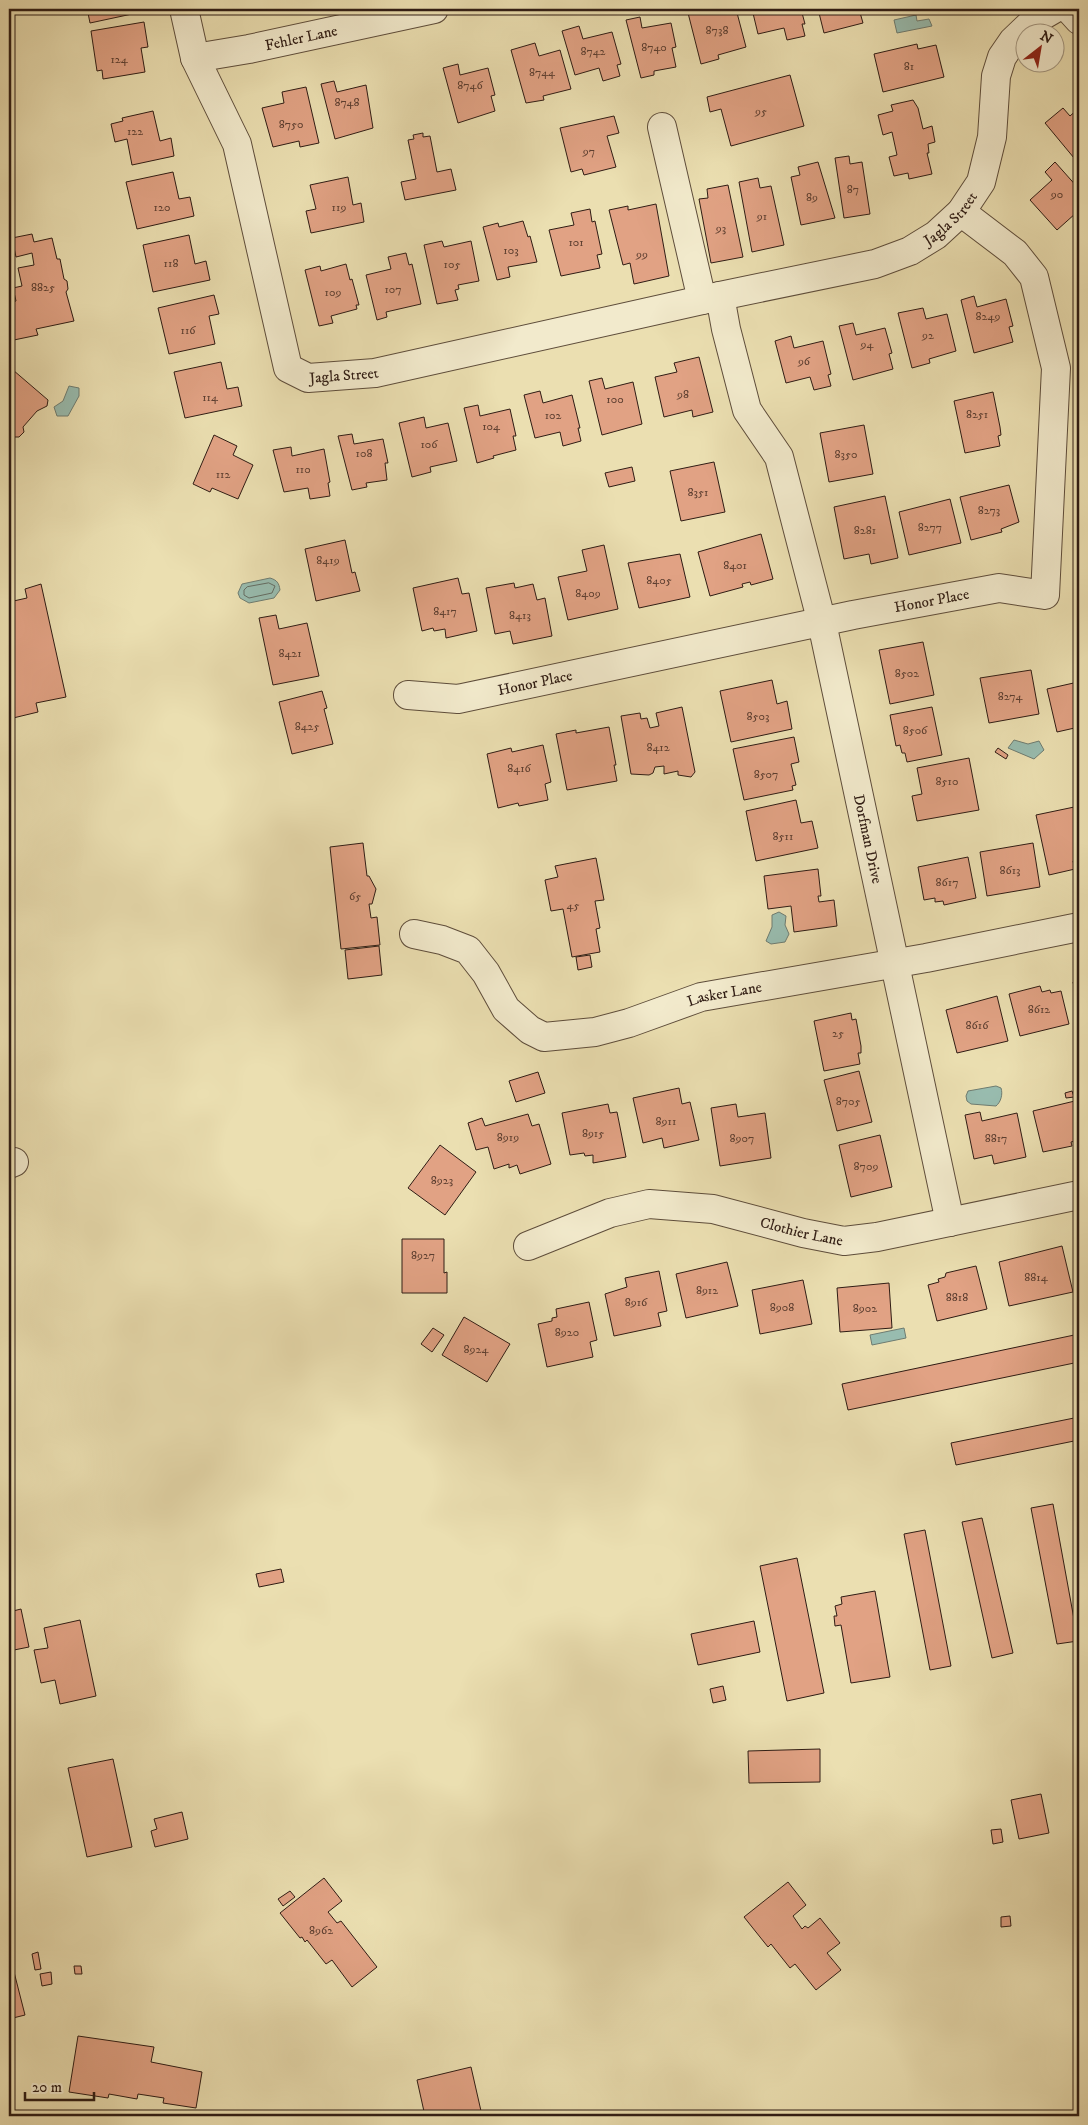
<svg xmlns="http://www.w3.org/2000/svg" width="1088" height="2125" font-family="'IM FELL DW Pica',serif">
<rect width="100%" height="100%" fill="#ebdfb1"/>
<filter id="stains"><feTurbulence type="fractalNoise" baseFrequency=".004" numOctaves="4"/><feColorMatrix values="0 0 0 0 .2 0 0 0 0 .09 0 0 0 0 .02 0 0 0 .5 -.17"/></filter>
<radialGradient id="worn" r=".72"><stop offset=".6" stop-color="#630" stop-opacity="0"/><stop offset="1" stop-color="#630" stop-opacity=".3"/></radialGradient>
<g fill="#98bcaf" stroke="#6e7c71">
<path d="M916,15l1,6 12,-2 3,7 -35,7 -3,-13z"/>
<path d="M69,386l10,2v8l-11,20h-11l-3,-9 9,-6z"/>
<path d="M270,578c7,2 9,5 10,12l-6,8 -25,5 -9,-5 -2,-5 4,-9z"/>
<path d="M1014,740l14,4 11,-3 5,9 -10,9 -26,-11z"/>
<path d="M779,912l7,4 -1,9 4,9 -4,8 -14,2 -5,-3 6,-14v-12z"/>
<path d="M996,1086l5,2c2,6 0,14 -5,18l-25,-2 -4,-3 -1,-5 2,-5z"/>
<path d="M904,1328l2,10 -34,7 -2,-10z"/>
</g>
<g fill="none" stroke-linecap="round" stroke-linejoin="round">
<path stroke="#646c62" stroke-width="1" d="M269,583l6,3 -3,7 -23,5 -5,-3v-5l3,-3z"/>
</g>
<g fill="#e1a284" stroke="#2f1c14">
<path d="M83,9h48l1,5 -42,9 -2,-10 -4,1z"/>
<path d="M687,9h26l1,5 22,-5 10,38 -28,8 1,4 -18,5z"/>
<path d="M752,9h49l4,15h-3l3,12 -18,4 -3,-12 -26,6z"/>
<path d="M818,9h41l4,14 -39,10z"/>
<path d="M883,9h20l-19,4z"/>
<path d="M640,17l2,11 29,-5 5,24 -4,1 4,19 -22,4v4l-13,3 -15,-58z"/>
<path d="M144,22l4,25 -7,1 4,24 -42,7 -1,-9 -5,1 -6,-40z"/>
<path d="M579,26l4,13 29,-7 9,32 -4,1 3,11 -17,5 -4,-13 -24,7 -13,-44z"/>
<path d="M535,43l4,13 21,-6 11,39 -28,7 1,4 -18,3 -15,-53z"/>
<path d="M917,44l1,5 18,-4 8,32 -61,15 -9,-38z"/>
<path d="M458,64l2,11 28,-7 7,27 -4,1 4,15 -37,12 -15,-55z"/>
<path d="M790,75l14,51 -73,20 -10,-37 -11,3 -3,-15z"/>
<path d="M334,81l3,11 29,-7 7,43 -38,11 -14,-55z"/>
<path d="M306,87l13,56 -19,4 -1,-6 -26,6 -11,-39 22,-5 -2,-11z"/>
<path d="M913,100l5,8 5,21 9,-3 3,16 -7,2 1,9h-2l5,21 -23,5 -1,-6 -14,3 -5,-19 8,-2 -5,-23 -9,3 -5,-20 15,-4 -2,-6z"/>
<path d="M1063,108l7,8 9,-8v56l-34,-41z"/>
<path d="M153,111l7,30 11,-3 3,18 -42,9 -5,-26 -12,3 -4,-18 12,-3 -1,-3z"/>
<path d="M614,116l5,17 -12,3 9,31 -32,8 -2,-6 -11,3 -11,-44z"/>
<path d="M423,133v4l7,-1 7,36 14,-3 5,21 -51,10 -4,-18 15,-3 -8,-39 6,-1 -1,-4z"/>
<path d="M849,156l1,8 12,-2 8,52 -26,4 -9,-60z"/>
<path d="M818,162l17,56 -34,7 -10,-48 9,-2 -2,-8z"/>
<path d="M1055,162l24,27v26l-3,-2 -19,17 -27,-30 22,-20 -7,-8z"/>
<path d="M173,172l6,27 11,-2 4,19 -57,13 -11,-47z"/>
<path d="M348,177l5,28 8,-2 3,19 -53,11 -5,-22 10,-2 -6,-24z"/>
<path d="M758,178l2,10 11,-2 13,59 -32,7 -13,-70z"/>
<path d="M728,185l15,72 -32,6 -12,-64 9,-1 -1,-9z"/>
<path d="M656,204l13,72 -35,8 -4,-21 -7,2 -14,-55 19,-4v4z"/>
<path d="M590,209l2,13 3,-1 7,33 -5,1 3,13 -39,8 -12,-46 25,-5 -3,-12z"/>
<path d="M523,221l5,16 2,-1 7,26 -29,5 2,10 -13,3 -14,-53 15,-4 1,4z"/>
<path d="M32,234l2,8 18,-4 5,21h3l4,20 3,2 1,8 -2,3 8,29 -38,8 2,6 -29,6v-38l7,-2 -3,-13 9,-2 -4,-18 16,-3 -2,-12 -16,4 -4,-19z"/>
<path d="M189,235l6,29 11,-3 4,19 -57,12 -10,-47z"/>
<path d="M442,241l2,6 27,-6 8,40 -21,4 1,4 -4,1 3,10 -21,4 -13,-59z"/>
<path d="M406,253l3,12 3,-1 9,40 -35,8 1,5 -10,3 -11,-45 25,-6 -3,-12z"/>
<path d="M346,264l4,16 2,-1 7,26h-3l1,4 -26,7 2,7 -14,3 -14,-56 15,-4 1,5z"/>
<path d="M214,295l5,19 -10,2 6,28 -46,10 -11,-46z"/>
<path d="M974,296l3,11 29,-8 7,27 -4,1 4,15 -39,11 -13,-53z"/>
<path d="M923,308l3,11 21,-5 9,37 -27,8 1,4 -18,5 -14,-55z"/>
<path d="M853,323l3,12 29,-7 7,25 -3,1 4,15 -40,11 -14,-54z"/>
<path d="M791,336l3,12 29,-7 8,33 -3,1 3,11 -17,4 -4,-13 -24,6 -11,-42z"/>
<path d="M699,357l14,55 -20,5 -1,-7 -28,7 -9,-40 22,-5 -3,-9z"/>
<path d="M221,362l6,27 11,-2 4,19 -57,12 -11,-46z"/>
<path d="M13,370l35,30 -1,6 -10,5 -14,16 1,5 -5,5h-7l-2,3 -1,-66z"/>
<path d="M602,378l3,11 28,-7 9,42 -40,11 -13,-54z"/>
<path d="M540,391l3,12 29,-8 8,33h-2l3,13 -18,5 -3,-14 -25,6 -11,-43z"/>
<path d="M993,392l7,35 1,8 -3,1 2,10 -35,7 -11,-52z"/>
<path d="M478,405l2,11 30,-7 6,27h-3l3,14 -23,6 1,2 -17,5 -13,-55z"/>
<path d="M424,417l2,11 22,-5 9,38 -27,6 1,5 -19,5 -13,-54z"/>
<path d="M864,425l9,49 -44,8 -9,-49z"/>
<path d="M352,434l2,10 29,-5 5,24h-3l2,17 -21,3 1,4 -15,3 -14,-54z"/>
<path d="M214,435l23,11 -4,9 20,10 -15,34 -26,-11 -2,4 -17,-8z"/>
<path d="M291,447l1,9 32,-7 6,33 -2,1 2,13 -20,3 -2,-11 -24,4 -11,-42z"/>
<path d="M714,462l11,50 -44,9 -11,-50z"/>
<path d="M632,467l3,14 -26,6 -4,-14z"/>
<path d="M1009,485l10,37 -18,7 1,3 -31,8 -11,-43z"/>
<path d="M885,496l13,62 -27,6 -2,-10 -25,5 -10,-52z"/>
<path d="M950,499l11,44 -52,12 -10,-43z"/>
<path d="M761,534l12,45 -22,6 -1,-3 -8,2 1,3 -33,9 -12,-44z"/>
<path d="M345,540l7,33 3,-1 5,19 -44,10 -11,-52z"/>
<path d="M604,545l14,64 -50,11 -10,-43 29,-6 -5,-21z"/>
<path d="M680,554l10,43 -51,11 -11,-45z"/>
<path d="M458,578l4,16 7,-1 8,38 -31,7 -1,-9 -11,2 -1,-3 -11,3 -9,-43z"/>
<path d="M514,583l1,5 18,-4 4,16 8,-2 7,38 -39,8 -3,-13 -15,3 -9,-46z"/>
<path d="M41,584l25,113 -30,6 2,9 -29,7v-117l18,-4 -2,-9z"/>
<path d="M276,615l3,14 28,-6 12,53 -46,9 -14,-67z"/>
<path d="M923,642l11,53 -44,9 -11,-54z"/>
<path d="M1031,670l8,44 -50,9 -9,-45z"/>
<path d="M772,680l5,24 10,-3 5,28 -61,13 -11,-51z"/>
<path d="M1078,682l1,45 -22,5 -10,-43z"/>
<path d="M322,691l5,17 -3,1 9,35 -41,10 -13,-52z"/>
<path d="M682,707l13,65 -4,5 -13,-2v-4l-14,3v-8l-9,1 -2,6 -4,2 -18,-1 -10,-58 19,-3 1,6 6,-1 3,10 9,-2 -3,-13z"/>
<path d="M932,707l10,48 -35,7 -2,-9h-3l-2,-8 -4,1 -6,-31z"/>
<path d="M609,727l7,38h-2l3,16 -50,9 -11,-56 20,-4v3z"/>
<path d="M794,737l5,25 -8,2 5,21 -4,1 1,4 -49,10 -11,-51z"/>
<path d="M543,745l8,37 -6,2 3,16 -29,6 -1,-3 -20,5 -11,-54 24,-6 1,4z"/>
<path d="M998,748l10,7 -2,4 -11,-7z"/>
<path d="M969,758l10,52 -62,11 -5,-25 10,-2 -5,-26z"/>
<path d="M796,800l5,23 11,-2 6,27 -62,13 -10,-50z"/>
<path d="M1079,806v54l-6,1 2,8 -26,6 -13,-60z"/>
<path d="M363,843l4,33h2l7,13 -4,15h-3l2,14 6,-1 3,28 -39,4 -11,-102z"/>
<path d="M1033,843l7,44 -53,9 -7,-44z"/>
<path d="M968,857l8,41 -32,7 -1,-4 -8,1v-4l-11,2 -6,-33z"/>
<path d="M596,858l8,42 -9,1 5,27 -4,1 4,23 -28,5 -9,-48 -12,2 -6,-31 13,-3 -3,-11z"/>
<path d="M818,869l3,27h-3l1,6 15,-2 3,26 -43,6 -3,-26 -23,3 -4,-33z"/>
<path d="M379,946l3,29 -34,4 -3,-29z"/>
<path d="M590,955l2,12 -14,3 -2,-13z"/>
<path d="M1079,980v29l-6,-27z"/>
<path d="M1040,986l2,6 8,-2 1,3 10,-2 8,33 -49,12 -11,-42z"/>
<path d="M997,996l11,45 -51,12 -11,-43z"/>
<path d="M851,1013l1,7 4,-1 5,27v7h-3l2,11 -36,7 -10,-50z"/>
<path d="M859,1071l13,51 -35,9 -13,-51z"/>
<path d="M538,1072l7,21 -29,9 -7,-21z"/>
<path d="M679,1088l3,16 8,-2 9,38 -35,8 -2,-10 -19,5 -10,-45z"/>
<path d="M1072,1091l2,6 -8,1 -1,-5z"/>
<path d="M1079,1100v40l-8,2 1,4 -29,6 -10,-41z"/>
<path d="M608,1104l2,9 7,-1 9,45 -33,6v-8l-8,1 -1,-3 -14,2 -8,-42z"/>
<path d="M736,1104l2,13 27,-4 6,45 -51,8 -9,-58z"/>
<path d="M980,1112l2,9 35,-8 9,44 -32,7 -2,-9 -18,4 -9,-44z"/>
<path d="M528,1114l4,12 7,-2 12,40 -31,10 -3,-9 -8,3v-4l-15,5 -6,-22 -12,3 -8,-27 14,-5 3,8z"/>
<path d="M880,1135l12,52 -41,10 -12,-52z"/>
<path d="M440,1145l36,27 -31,43 -37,-27z"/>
<path d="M402,1239h42v34l3,-1v21h-45z"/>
<path d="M1062,1246l11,46 -64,14 -10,-44z"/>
<path d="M727,1262l11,44 -52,12 -10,-44z"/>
<path d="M976,1266l11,43 -50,12 -9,-36 11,-3 -1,-3 7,-2 1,-4z"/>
<path d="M659,1271l8,40 -9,2 3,13 -47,10 -9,-42 22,-7 -2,-9z"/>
<path d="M803,1280l9,44 -52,10 -8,-44z"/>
<path d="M889,1283l3,45 -52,4 -3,-44z"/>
<path d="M589,1302l8,38 -7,2 3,15 -46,10 -9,-43 14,-3v-3l5,-1 -1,-8z"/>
<path d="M464,1317l46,27 -23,38 -45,-27z"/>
<path d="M433,1328l11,7 -12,17 -11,-8z"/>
<path d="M1079,1334v28l-231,48 -6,-26z"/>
<path d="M1079,1417v23l-123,25 -5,-22z"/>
<path d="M1053,1504l25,137 -21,3 -26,-136z"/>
<path d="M982,1518l31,135 -21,5 -30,-136z"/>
<path d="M925,1530l26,136 -21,4 -26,-136z"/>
<path d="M797,1558l27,135 -37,8 -27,-135z"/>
<path d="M281,1569l3,13 -25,5 -3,-13z"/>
<path d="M875,1591l15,86 -39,6 -10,-58 -6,1 -1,-10h3l-2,-10 7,-2 -1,-7z"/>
<path d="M21,1609l8,38 -20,4v-39z"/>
<path d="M80,1620l16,76 -36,8 -5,-24 -14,3 -7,-33 14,-2 -4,-20z"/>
<path d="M754,1621l6,31 -62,13 -7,-31z"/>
<path d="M723,1686l3,14 -13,3 -3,-14z"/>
<path d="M820,1749v33l-71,1 -1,-32z"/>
<path d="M113,1759l19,88 -45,10 -19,-89z"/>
<path d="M1041,1794l8,39 -30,6 -8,-39z"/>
<path d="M182,1812l6,27 -33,8 -4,-16 6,-2 -3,-10z"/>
<path d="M1001,1829l2,13 -10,2 -2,-14z"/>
<path d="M324,1878l18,23 -14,11 9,11 4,-2 36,46 -25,20 -20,-27 -6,4 -19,-24 -2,2 -3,-5 -2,1 -20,-25z"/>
<path d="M788,1882l18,23 -13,11 9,13 3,-3 3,2 12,-10 20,25 -13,10 14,17 -25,20 -21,-26 -5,4 -19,-24 -3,3 -24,-30z"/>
<path d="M290,1891l5,6 -12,9 -5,-7z"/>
<path d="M1010,1916l1,10 -10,1v-10z"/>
<path d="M38,1952l3,17 -6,1 -3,-16z"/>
<path d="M74,1966h7l1,8h-7z"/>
<path d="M13,1968l12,47 -16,4v-50z"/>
<path d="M51,1972l1,12 -10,2 -2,-12z"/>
<path d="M78,2036l76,11 -3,15 51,10 -6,36 -33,-5 1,-5 -26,-4 -1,5 -28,-5 -1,4 -39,-6z"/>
<path d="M471,2067l10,44 -21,5h-35l-8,-36z"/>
</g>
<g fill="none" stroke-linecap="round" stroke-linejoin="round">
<defs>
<g id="minor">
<path id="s1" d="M184,9l11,49 42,86 51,224 20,10 67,-5 345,-77 6,33 21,81 32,47 43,166 128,599"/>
<path d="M1069,9l10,11"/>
<path id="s2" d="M195,58l54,-9 185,-40"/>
<path d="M662,127l40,173"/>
<path id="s3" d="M720,296l155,-32 35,-13 26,-16 25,-23 20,-30 11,-45 4,-61 6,-19 11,-16 22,-21 19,-11"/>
<path id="s4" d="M408,695l50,4 395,-84 146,-27 46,7 11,-227 -22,-91 -19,-24 -54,-41"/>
<path id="s5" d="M414,934l28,6 26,10 18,23 20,36 24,21 14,7 51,-5 34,-9 72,-26 225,-39 153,-31"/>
<path d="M9,1164l5,-2"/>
<path id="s6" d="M528,1246l82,-33 39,-9 64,5 90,24 41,8 33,-4 202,-42"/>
</g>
</defs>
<use href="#minor" stroke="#5e4d3b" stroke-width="30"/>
<use href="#minor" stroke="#f2eacc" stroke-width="28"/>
</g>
<g text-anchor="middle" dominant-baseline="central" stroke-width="5" stroke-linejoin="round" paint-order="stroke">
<g font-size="12" fill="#5c3e30">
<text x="717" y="30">8738</text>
<text x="654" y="47">8740</text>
<text x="593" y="51">8742</text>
<text x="119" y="59">124</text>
<text x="909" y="66">81</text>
<text x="542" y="72">8744</text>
<text x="470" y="85">8746</text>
<text x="347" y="102">8748</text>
<text x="761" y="111">95</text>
<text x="291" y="124">8750</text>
<text x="135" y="131">122</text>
<text x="589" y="151">97</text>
<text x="853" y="189">87</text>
<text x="1057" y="194">90</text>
<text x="812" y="197">89</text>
<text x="162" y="207">120</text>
<text x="339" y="207">119</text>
<text x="762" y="216">91</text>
<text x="721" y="228">93</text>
<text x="576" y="242">101</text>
<text x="511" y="250">103</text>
<text x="642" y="254">99</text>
<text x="171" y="263">118</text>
<text x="452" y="264">105</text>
<text x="43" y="287">8825</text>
<text x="393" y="289">107</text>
<text x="333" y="292">109</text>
<text x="988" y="316">8249</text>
<text x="188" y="330">116</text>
<text x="928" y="335">92</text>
<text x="867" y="344">94</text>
<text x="804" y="361">96</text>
<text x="683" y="394">98</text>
<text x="210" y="397">114</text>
<text x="615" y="399">100</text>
<text x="977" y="414">8251</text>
<text x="553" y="415">102</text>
<text x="491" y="426">104</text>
<text x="429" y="444">106</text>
<text x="364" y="453">108</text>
<text x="846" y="454">8350</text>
<text x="303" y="469">110</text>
<text x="223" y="474">112</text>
<text x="698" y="492">8351</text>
<text x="989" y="510">8273</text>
<text x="930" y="527">8277</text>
<text x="865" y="530">8281</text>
<text x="328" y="560">8419</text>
<text x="735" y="565">8401</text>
<text x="659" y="580">8405</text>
<text x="588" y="593">8409</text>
<text x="445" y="611">8417</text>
<text x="520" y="615">8413</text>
<text x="290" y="653">8421</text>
<text x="907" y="673">8502</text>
<text x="1010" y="696">8274</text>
<text x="758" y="716">8503</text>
<text x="307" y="726">8425</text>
<text x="915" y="730">8506</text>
<text x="658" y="747">8412</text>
<text x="519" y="768">8416</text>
<text x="766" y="774">8507</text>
<text x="947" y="781">8510</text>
<text x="783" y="836">8511</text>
<text x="1010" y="870">8613</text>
<text x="947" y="882">8617</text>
<text x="355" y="896">65</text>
<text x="573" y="905">45</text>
<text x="1039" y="1009">8612</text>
<text x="977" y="1025">8616</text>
<text x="838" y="1033">25</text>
<text x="848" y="1101">8705</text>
<text x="666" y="1121">8911</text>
<text x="593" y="1133">8915</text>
<text x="508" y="1137">8919</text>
<text x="742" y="1138">8907</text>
<text x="996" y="1138">8817</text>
<text x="866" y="1166">8709</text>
<text x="442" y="1180">8923</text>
<text x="423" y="1255">8927</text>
<text x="1036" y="1277">8814</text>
<text x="707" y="1290">8912</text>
<text x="957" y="1297">8818</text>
<text x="636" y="1302">8916</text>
<text x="782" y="1307">8908</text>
<text x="865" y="1308">8902</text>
<text x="567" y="1332">8920</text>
<text x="476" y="1349">8924</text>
<text x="321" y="1930">8962</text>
</g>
<g font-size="15" fill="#2f1c14" stroke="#f2eacc">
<text stroke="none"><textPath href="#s2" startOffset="108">Fehler Lane</textPath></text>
<text stroke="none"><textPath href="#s3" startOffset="248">Jagla Street</textPath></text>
<text stroke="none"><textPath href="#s1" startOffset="434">Jagla Street</textPath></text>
<text stroke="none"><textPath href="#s4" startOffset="534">Honor Place</textPath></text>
<text stroke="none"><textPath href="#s4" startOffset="129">Honor Place</textPath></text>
<text stroke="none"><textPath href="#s1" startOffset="1385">Dorfman Drive</textPath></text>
<text stroke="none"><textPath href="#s5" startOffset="361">Lasker Lane</textPath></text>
<text stroke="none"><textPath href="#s6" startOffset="284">Clothier Lane</textPath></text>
</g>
</g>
<rect width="1088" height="2125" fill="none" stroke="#ebdfb1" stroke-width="30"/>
<rect x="10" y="10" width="1068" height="2105" fill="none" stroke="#2f1c14" stroke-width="2.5"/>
<rect x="15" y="15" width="1058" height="2095" fill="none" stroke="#2f1c14"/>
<g transform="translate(1040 48) rotate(31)"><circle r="24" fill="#f2eacc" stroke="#a49882"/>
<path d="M0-4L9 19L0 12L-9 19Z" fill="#8f2418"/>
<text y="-8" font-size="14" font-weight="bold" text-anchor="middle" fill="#2f1c14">N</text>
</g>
<path d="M25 2092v8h69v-8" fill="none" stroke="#2f1c14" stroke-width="2.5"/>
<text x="32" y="2092" font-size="15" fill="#2f1c14" stroke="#f2eacc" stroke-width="4" paint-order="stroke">20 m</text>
<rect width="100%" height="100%" filter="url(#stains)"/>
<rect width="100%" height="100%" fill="url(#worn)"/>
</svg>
